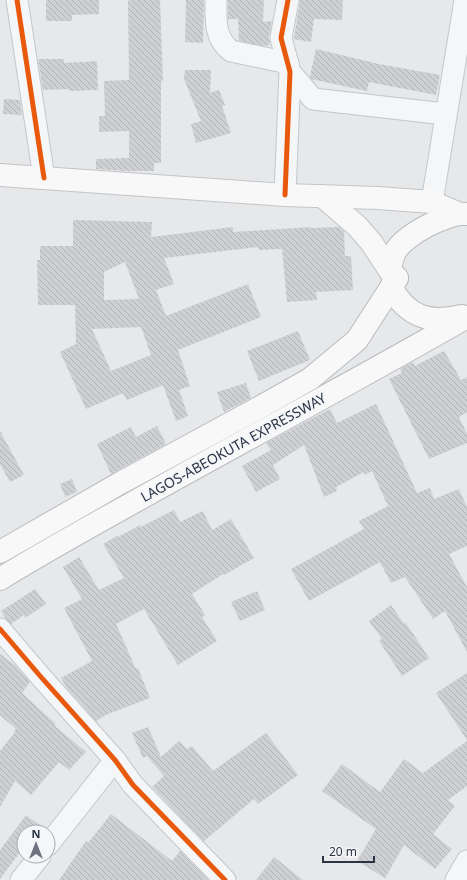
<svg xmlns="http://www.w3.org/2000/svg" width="467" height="880" font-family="'Noto Sans',sans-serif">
<defs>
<pattern id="building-back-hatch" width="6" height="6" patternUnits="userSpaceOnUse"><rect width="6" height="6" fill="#ced0d3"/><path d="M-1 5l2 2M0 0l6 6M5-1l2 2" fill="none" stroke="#b1b3b6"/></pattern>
</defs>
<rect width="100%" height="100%" fill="#e6e8ea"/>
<g fill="url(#building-back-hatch)" fill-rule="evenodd">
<path d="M46,0h53v14l-27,1v6h-26z"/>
<path d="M128,0h32l3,81h-2v82h-7v8h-28l-30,-2v-10l33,-1v-27l-30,1v-16h6l-1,-35 25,-1z"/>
<path d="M186,0h18l-1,43 -18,-1z"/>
<path d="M228,0h36l-1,22 9,-1 -3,15 1,9 -7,1 -24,-5 -1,-22h-10z"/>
<path d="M300,0h43l-1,20 -28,-1 -3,23 -17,-3z"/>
<path d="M316,49l63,15 61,11 -4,20 -67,-13 -2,9 -56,-12 -1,-3z"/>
<path d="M38,59h26v4l33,-2 1,29 -29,1v-2l-26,1z"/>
<path d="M185,70h26l-1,23 9,-3 6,15 -3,1 9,27 -35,10 -5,-19 10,-3 -17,-42z"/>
<path d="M4,99l16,1 2,15 -19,-1z"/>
<path d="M73,220l79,2 -1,15 82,-10v5l78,-5v1l28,-1 5,4 1,25h6l2,34 -37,2 1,8 -30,2 -5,-53 -23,1 -1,-3 -94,11 10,26 -18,6 10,26 82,-32 13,33 -83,33 12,36 -11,4 9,26 -12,5 -13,-36 -36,15 -4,-7 -37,16 -26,-57 16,-8 -1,-39h-37l-1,-45h3v-14h33zM125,262l14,37 -35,1v-28zM141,327l10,28 -40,16 -19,-42z"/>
<path d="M298,331l12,29 -51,21 -12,-30z"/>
<path d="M444,351l17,29 6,-3v35l-8,5 8,17v9l-38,16 -40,-80 13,-6 -2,-4 13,-7 2,4z"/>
<path d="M246,383l5,15 -27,14 -7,-20z"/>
<path d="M376,404l41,89 13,-5 4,11 25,-10 8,18v39l-18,8 18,33v65l-22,-41 -12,8 -28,-42 -14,6 -11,-21 -71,39 -18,-32 73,-40 -5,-8 29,-15 -16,-35 -7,4 -1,-3 -28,15 1,4 -13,6 -20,-52 -31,20 7,14 -24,13 -14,-26 29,-16 -5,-7 64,-34 7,14z"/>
<path d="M157,426l9,18 -55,30 -14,-30 34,-17 5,10z"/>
<path d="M0,431l24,44 -14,7 -10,-18z"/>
<path d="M72,479l5,13 -12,5 -5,-13z"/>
<path d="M174,510l6,12 23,-11 9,19 19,-11 23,39 -30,17 -1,-1 -31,20 13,21 -3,2 15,24 -39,24 -34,-56 -28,15 20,45 2,-1 12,30 -42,16 -12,7 -29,-33 -6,-10 31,-17 -28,-53 18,-9 -19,-32 16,-10 20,33 25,-12 -21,-34 14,-8 1,1 22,-12 1,2z"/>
<path d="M35,589l11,15 -21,14 -1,-3 -13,9 -5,-5 -5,-8z"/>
<path d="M257,591l8,19 -25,11 -9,-19z"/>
<path d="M391,605l13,19 2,-1 23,35 -27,18 -23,-35 3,-2 -13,-18z"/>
<path d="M0,654l15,11 15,17 -8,11 34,31 -2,1 32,27 -17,18 -10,-8 -28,33 -16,-14 -15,26v-56l15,-19 -1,-1 2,-2 -16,-14z"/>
<path d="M467,673v67l-31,-47z"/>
<path d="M148,727l13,30 18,-16 8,8 5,-3 21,25 53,-38 32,42 -40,29 -4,-5 -50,42 -52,-54 12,-11 -17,-20 -4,2 -11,-25z"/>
<path d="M467,741v45l-19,14 7,6 -22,28 19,15 -17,20 -31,-24 -19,33 -28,-17 19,-32 -54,-38 20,-27 38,28 24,-33 19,14z"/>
<path d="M111,814l61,47 8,-10 28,29h-149l27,-39 2,2z"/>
<path d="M26,815l19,14 -2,3h-19v15l-24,32v-29z"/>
<path d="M274,857l29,23h-47z"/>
</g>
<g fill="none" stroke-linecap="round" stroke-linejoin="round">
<defs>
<g id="minor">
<path d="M17,0l27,178"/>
<path d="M216,0c0,20 -2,38 15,51l57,12"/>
<path d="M290,72l23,27 132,15"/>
<path d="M285,195l5,-123 -9,-34 7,-38"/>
<path d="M432,202l33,-202"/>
<path d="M0,629l41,48 74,83 18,25 92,95"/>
<path d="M48,845l67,-85"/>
<path d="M21,880l19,-24"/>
<path d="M456,880l11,-19"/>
</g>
<g id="major">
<path d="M0,175l285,20 93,3 54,4 28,12"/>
<path d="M322,196l35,30 14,16 19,29"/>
</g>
<g id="highway">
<path d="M462,316c-32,8 -55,1 -71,-29l6,-9 -7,-7c1,-6 2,-13 5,-19 9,-17 53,-40 72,-38"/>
<path d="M0,552l122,-70 133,-72 55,-31 47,-39 40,-62"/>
<path d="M0,579c44,-27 89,-52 134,-77 111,-62 223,-122 333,-185"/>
</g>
</defs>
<use href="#minor" stroke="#c4c6c8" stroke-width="23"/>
<use href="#major" stroke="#c2c5c8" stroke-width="24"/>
<use href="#highway" stroke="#b8bbbf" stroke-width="24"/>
<use href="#minor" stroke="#f5f6f7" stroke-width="21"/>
<use href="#major" stroke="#f8f8f8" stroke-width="22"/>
<use href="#highway" stroke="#f8f8f8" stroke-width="22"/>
<defs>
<g id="cycleway">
<path d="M17,0l27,178"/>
<path d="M285,195l5,-123 -9,-34 7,-38"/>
<path d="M0,629l41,48 74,83 18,25 92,95"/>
</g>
</defs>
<use href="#cycleway" stroke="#f4f6f9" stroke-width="8"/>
<use href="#cycleway" stroke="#e8590c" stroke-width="5"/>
</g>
<g text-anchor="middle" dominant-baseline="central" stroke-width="3.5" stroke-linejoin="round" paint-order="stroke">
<g font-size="14" fill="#2b3445" stroke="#f4f6f9">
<text transform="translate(233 447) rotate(-29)">LAGOS-ABEOKUTA EXPRESSWAY</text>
</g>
</g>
<g transform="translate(36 844)"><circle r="19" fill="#f4f6f9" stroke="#a4a8b1"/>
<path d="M0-3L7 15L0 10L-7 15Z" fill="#6c737f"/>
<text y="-6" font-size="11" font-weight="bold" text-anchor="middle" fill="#2b3445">N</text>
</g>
<path d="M323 856v6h51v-6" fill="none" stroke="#2b3445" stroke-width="2"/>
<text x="329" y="856" font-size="12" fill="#2b3445" stroke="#f4f6f9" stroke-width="3" paint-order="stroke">20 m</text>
</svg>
